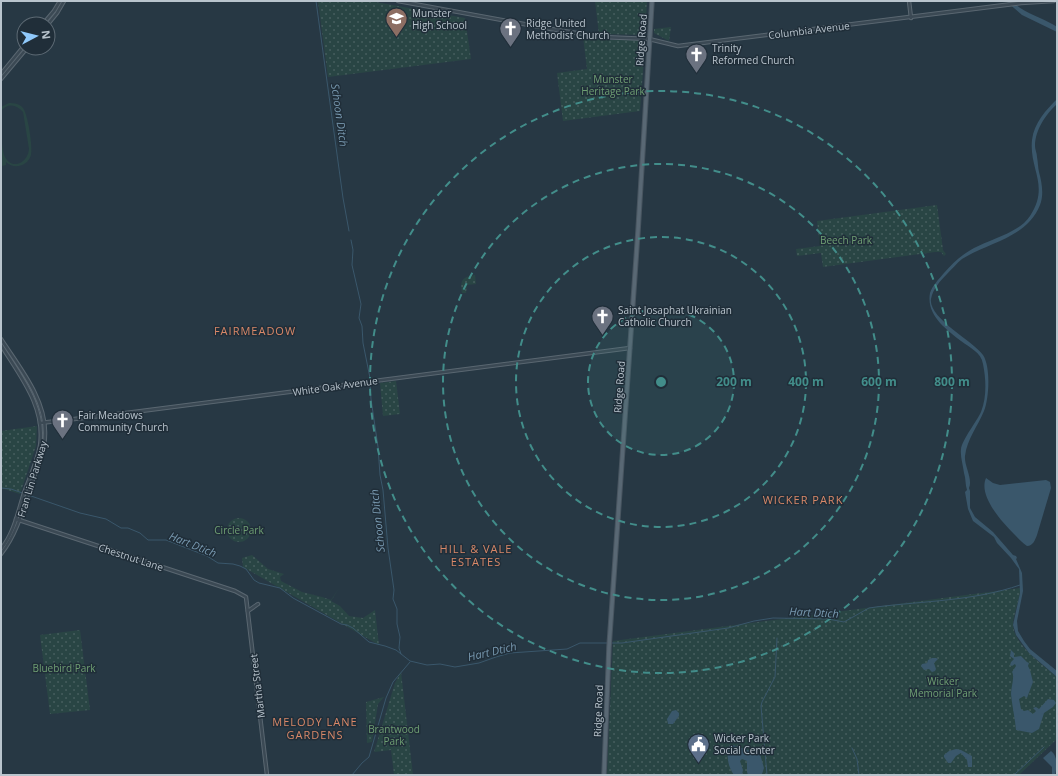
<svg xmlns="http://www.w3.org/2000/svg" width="1058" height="776" font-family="'Open Sans',sans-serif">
<defs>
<pattern id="park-dots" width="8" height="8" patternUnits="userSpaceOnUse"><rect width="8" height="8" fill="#294544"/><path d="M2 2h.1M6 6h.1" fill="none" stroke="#465e5e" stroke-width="1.8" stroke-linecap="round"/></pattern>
</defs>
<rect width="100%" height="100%" fill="#273844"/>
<path fill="#294544" d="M9,103c6,0 11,1 14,5 5,6 10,40 8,47 -3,11 -17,15 -25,7v3l-4,1 -1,-34c1,8 1,19 4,25 8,14 23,5 24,-8l-6,-37c-7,-8 -15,-9 -22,-1v-4z"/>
<g fill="url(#park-dots)">
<path d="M318,1h52l95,17 6,41 -143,18z"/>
<path d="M595,1h52l-2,34 -46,-1z"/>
<path d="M671,27l-2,14 -15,-8v-4z"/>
<path d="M583,37l22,3h37l3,4 -5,67 -77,10 -6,-48 30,-4z"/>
<path d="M937,205l6,45 3,4 -2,2 -3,-4h-6l-112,15 -2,-14 -24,3 -1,-7 24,-3 -3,-25z"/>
<path d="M475,275l1,9 -9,1 -1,8h-4c-2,-13 0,-16 13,-18z"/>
<path d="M396,381l4,33 -17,2 -3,-33z"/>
<path d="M37,426l-1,20 -16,48 -19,-6v-57z"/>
<circle cx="239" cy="530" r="12"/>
<path d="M252,555l16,14 16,5 -4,3 1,4 21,11 20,5 9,3 8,-12 -8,13 9,5 9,10 14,2 12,-8 4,35 -136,-78 -1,-9z"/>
<path d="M1020,588v5c-2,9 -6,22 -7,30 -1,21 31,42 44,54v62l-38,36h-412l6,-134z"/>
<path d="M80,630l10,80 -40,4 -10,-79z"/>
<path d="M401,672l12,103h-19l-3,-25 -17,2 21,-69z"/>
<path d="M384,697l-6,7 -6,38 -5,1 -1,-41z"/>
</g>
<g fill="#3a576b">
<path d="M1006,1h6c11,12 28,16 42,24l3,2v5l-35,-17z"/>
<path d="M1057,99v5c-11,10 -22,26 -22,42 0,4 2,7 2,11 1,5 1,11 2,15 3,11 5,23 1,33 -13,33 -51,37 -78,54 -5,4 -10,10 -15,15 -7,7 -14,15 -16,25 -3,19 42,42 52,56 8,12 6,44 1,56 -6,15 -17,28 -19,45 -1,10 8,23 4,32l1,3v17l5,9 18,15 20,23 3,1 1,2 -1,1 6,14 1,18 -6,30 1,10 6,10 6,8 27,22v6l-28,-24 -13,-18 -3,-10 7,-32 -1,-24 -8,-11 -14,-15 -3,-6 -21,-16 -5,-12 -3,-17 2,-2c-2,-6 -1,-11 -3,-17 -1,-8 -4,-17 -3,-24 1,-9 16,-28 20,-37 6,-15 5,-33 2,-48 -2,-12 -13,-16 -22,-23 -15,-12 -35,-26 -31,-48 2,-7 9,-14 14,-20 9,-10 17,-18 30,-25 17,-9 46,-16 56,-32 20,-31 -1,-46 2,-76 2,-17 14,-30 25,-41z"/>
<path d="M986,478l7,5 7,2 46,-5 4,2 1,6 -14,47c-2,5 -4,11 -10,11 -5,-3 -9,-8 -13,-12 -12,-12 -36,-38 -28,-56z"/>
<path d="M1011,650l3,3v4l7,-1 6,6 2,1 -1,3 2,4 3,12 -6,16 -3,-2 -5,3 2,10 3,2 4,-1 5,4 3,-3 -3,-3 3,-1 3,2 9,-10 6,1 2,3 -3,4 -9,6 -5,16 -7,4 -16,-3c-1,-12 -4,-24 -5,-36 0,-7 4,-17 1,-22l4,-6 -1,-2 -3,2 -2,-1 1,-3 3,-3 -4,-3z"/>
<path d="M932,658h4l2,1 -4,4 2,6 -1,2 -3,1 -3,-3 -5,1 -3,-4 1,-2 5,-1 1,-3z"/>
<path d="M676,710l3,3v3l-6,8h-5l-1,-5 5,-8z"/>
<path d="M733,745l27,9 4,14 -2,6 -14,1 -1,-3v-11l-5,-2 -2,2 3,9 -1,5h-8c-6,-8 -8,-19 -5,-29z"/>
<path d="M956,749l5,1 11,6v11h-4l-1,-7 -6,-7 -5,3 -5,7h-3l-4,-6v-2l5,-4z"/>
<path d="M1051,751c7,5 6,16 4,24h-3v-8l-9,-9z"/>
</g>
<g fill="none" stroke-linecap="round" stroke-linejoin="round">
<g stroke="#3a576b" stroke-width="1">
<path d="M316,1l27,197 6,33"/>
<path d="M351,240l2,10 -1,15 9,39 -2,14 3,8 1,17 7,35"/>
<path d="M370,384l1,15 7,48 2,28 3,15 5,58 6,42 -1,9 4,10v15l3,13 -1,11 2,6"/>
<path d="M1,488l10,1 69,24 26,6 15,9h7l12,5 8,7h18l41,16 11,7 15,1 7,2 6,3 8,11 5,3 21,5 13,10 48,26 6,1 6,3 16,14 16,4 11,4 14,11 17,4 13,-1 15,3 24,-4 17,-6 14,-4 57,-4 13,-6h42l106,-15 26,-7 19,-3 55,1 16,3 25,-14 7,-1c48,-6 98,-6 144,-22"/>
<path d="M852,748l5,11 2,16"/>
<path d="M352,775l10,-12 7,-6 17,-59 7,-16 17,-20"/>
<path d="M767,775l-6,-69 1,-4 13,-25 2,-39"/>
<path d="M1014,775l30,-28"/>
</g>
<defs>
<g id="minor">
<path d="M398,1l153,28 51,8 47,2 29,7 343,-43 33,-2"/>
<path d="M909,1l2,17"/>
<path d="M43,24l11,-13 6,-10"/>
<path d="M48,24l9,-11 7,-12"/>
<path d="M1,74l23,-28"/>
<path d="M1,79l26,-31"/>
<path d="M1,339c18,28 45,60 44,95 0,19 -10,38 -16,56 -7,23 -13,45 -28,64"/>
<path d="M1,345c19,31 45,62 39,101 -3,16 -10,31 -16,47 -6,19 -10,40 -23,56"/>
<path d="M40,423l86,-10 504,-65"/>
<path d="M16,519l219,72 11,6 21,178"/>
<path d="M248,611l10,-7"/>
</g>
<path id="major" d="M604,775l5,-128 29,-416 14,-230"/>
</defs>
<use href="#minor" stroke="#5a6771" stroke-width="4.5"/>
<use href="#major" stroke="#485560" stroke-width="5.5"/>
<use href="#minor" stroke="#3b4954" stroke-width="2.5"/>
<use href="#major" stroke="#596874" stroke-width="3.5"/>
</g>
<circle cx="661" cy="382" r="73" fill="#428d8a" fill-opacity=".12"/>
<g fill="none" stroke="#428d8a" stroke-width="2" stroke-dasharray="7 5">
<circle cx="661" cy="382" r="73"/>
<circle cx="661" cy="382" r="145"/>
<circle cx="661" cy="382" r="218"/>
<circle cx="661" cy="382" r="291"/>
</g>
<defs>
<symbol id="school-pin" viewBox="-11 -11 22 30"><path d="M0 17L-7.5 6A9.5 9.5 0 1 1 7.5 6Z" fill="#8d6e63" stroke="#202e39"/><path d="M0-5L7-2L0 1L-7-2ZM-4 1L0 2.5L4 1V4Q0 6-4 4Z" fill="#fff"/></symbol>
<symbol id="church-pin" viewBox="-11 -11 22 30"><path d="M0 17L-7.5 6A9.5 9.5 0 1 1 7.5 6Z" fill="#6b7280" stroke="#202e39"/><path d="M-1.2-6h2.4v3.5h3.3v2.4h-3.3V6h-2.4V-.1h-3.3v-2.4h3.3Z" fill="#fff"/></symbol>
<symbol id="civic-pin" viewBox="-11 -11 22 30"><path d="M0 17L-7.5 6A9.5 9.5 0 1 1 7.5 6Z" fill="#5c6f8a" stroke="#202e39"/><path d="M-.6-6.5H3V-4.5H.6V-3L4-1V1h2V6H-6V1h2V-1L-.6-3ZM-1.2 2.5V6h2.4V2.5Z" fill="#fff"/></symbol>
</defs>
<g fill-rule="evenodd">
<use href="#school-pin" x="384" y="6" width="25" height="34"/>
<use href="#church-pin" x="498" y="16" width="25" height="34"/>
<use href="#church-pin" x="684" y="42" width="25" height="34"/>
<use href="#church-pin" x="590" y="304" width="25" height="34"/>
<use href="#church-pin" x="50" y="408" width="25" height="34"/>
<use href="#civic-pin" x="686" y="732" width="25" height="34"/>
</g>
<g text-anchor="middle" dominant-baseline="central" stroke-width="3" stroke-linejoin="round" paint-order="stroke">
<g font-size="10" fill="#b9c4cd" stroke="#202e39" text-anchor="start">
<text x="412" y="13">Munster<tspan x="412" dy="12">High School</tspan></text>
<text x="526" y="23">Ridge United<tspan x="526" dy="12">Methodist Church</tspan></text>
<text x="712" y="48">Trinity<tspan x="712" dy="12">Reformed Church</tspan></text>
<text x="618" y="310">Saint Josaphat Ukrainian<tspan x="618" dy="12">Catholic Church</tspan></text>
<text x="78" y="415">Fair Meadows<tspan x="78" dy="12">Community Church</tspan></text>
<text x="714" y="738">Wicker Park<tspan x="714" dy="12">Social Center</tspan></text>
</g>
<g font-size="10" fill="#b9c4cd" stroke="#202e39">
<text transform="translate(809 30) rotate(-7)">Columbia Avenue</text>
<text transform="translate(641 40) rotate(-86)">Ridge Road</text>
<text transform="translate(335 386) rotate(-8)">White Oak Avenue</text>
<text transform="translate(619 387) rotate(-86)">Ridge Road</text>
<text transform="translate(32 479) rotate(-73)">Fran Lin Parkway</text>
<text transform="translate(131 557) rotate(18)">Chestnut Lane</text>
<text transform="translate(257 686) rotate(-97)">Martha Street</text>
<text transform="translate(598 711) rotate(-88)">Ridge Road</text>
</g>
<g font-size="10" fill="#6f9f73" stroke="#202e39">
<text x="613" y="79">Munster<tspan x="613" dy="12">Heritage Park</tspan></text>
<text x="846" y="240">Beech Park</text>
<text x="239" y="530">Circle Park</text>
<text x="64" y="668">Bluebird Park</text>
<text x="943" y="681">Wicker<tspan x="943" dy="12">Memorial Park</tspan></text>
<text x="394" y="729">Brantwood<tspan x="394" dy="12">Park</tspan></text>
</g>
<g font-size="11" font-style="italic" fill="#7899b0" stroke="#202e39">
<text transform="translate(340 115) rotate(82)">Schoon Ditch</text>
<text transform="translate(377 521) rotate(-96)">Schoon Ditch</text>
<text transform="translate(193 544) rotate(22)">Hart Dtich</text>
<text transform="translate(814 612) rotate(3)">Hart Dtich</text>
<text transform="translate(492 651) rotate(-13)">Hart Dtich</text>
</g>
<g font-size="11" letter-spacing="1" fill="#d98868" stroke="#202e39">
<text x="255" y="330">FAIRMEADOW</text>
<text x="803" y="499">WICKER PARK</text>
<text x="476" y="548">HILL &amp; VALE<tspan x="476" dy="13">ESTATES</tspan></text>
<text x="315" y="721">MELODY LANE<tspan x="315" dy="13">GARDENS</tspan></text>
</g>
</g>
<circle cx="661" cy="382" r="6" fill="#428d8a" stroke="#202e39" stroke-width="2"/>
<g font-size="12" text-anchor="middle" font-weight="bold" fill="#428d8a" stroke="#202e39" stroke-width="3" stroke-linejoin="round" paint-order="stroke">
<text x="734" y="386">200 m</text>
<text x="806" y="386">400 m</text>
<text x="879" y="386">600 m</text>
<text x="952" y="386">800 m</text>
</g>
<rect width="1058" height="776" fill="none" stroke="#b9c4cd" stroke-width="4"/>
<g transform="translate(36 36) rotate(83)"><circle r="19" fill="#202e39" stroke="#5d6a74"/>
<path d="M0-3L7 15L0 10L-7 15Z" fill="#90c9fb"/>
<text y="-6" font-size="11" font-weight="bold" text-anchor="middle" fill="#b9c4cd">N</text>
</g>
</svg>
